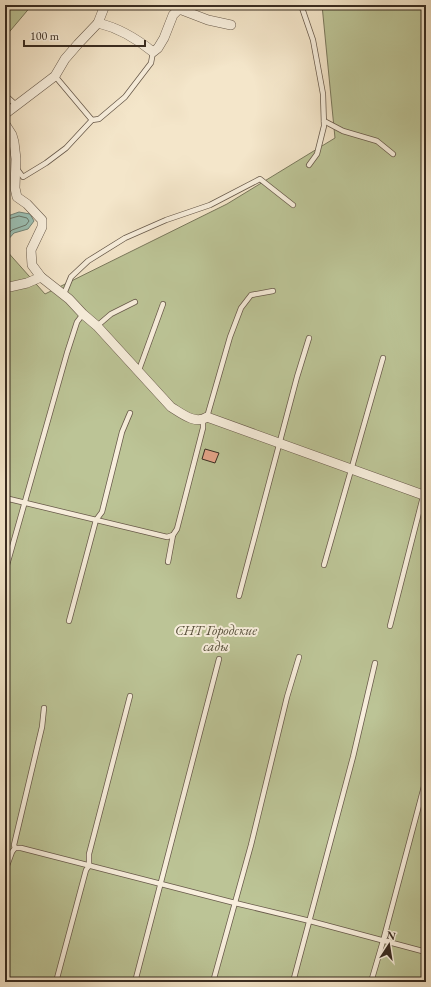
<svg xmlns="http://www.w3.org/2000/svg" width="431" height="987" font-family="'EB Garamond',serif">
<rect width="100%" height="100%" fill="#f4e6ca"/>
<filter id="stains"><feTurbulence type="fractalNoise" baseFrequency=".005" numOctaves="4"/><feColorMatrix values="0 0 0 0 .2 0 0 0 0 .09 0 0 0 0 .02 0 0 0 .5 -.17"/></filter>
<radialGradient id="worn" r=".72"><stop offset=".6" stop-color="#630" stop-opacity="0"/><stop offset="1" stop-color="#630" stop-opacity=".3"/></radialGradient>
<g fill="#bcc496" stroke="#7a785c">
<path d="M5,5h27l-27,32z"/>
<path d="M322,5h104v977h-421v-733l40,45 182,-90 108,-66z"/>
</g>
<path fill="#9cc0b4" stroke="#748579" d="M19,212l11,2 4,7 -6,8 -14,4 -9,10v-26z"/>
<g fill="none" stroke-linecap="round" stroke-linejoin="round">
<path stroke="#6a766a" stroke-width="1" d="M5,220l14,-4 8,2 2,3 -3,4 -14,5 -7,7"/>
</g>
<path fill="#e5a589" stroke="#392c21" d="M205,449l14,4 -4,10 -13,-4z"/>
<g fill="none" stroke-linecap="round" stroke-linejoin="round">
<defs>
<g id="service">
<path d="M301,5l12,35 10,54 1,32 -7,28 -8,11"/>
<path d="M55,76l37,44"/>
<path d="M5,95l11,10"/>
<path d="M324,121l19,10 34,10 16,13"/>
<path d="M17,169l6,8 23,-14 20,-15 26,-28 7,-1 26,-22 26,-34 2,-11"/>
<path d="M64,294l7,-17 17,-16 37,-23 41,-18 44,-15 50,-26 33,26"/>
<path d="M97,326l14,-12 24,-12"/>
<path d="M139,370l24,-66"/>
<path d="M207,417l23,-80 11,-29 10,-13 22,-4"/>
<path d="M5,498l162,39 6,-2 4,-6 26,-101v-8"/>
<path d="M168,562l5,-27"/>
<path d="M324,565l59,-207"/>
<path d="M5,572l62,-219 10,-31 6,-8"/>
<path d="M239,596l58,-219 12,-39"/>
<path d="M69,621l27,-101 6,-8 20,-80 8,-19"/>
<path d="M390,626l36,-141"/>
<path d="M15,848l-1,-3 28,-118 2,-19"/>
<path d="M5,871l7,-19 3,-4h6l214,55 75,18 116,31"/>
<path d="M56,982l30,-112 3,-4v-12l41,-158"/>
<path d="M135,982l84,-323"/>
<path d="M213,982l38,-137 36,-148 12,-40"/>
<path d="M293,982l60,-225 22,-94"/>
<path d="M371,982l12,-41 43,-162"/>
</g>
<g id="minor">
<path d="M98,23c21,5 38,15 55,29l5,-4 6,-10 9,-23 5,-5h4l26,10 23,5"/>
<path d="M5,114l50,-38 10,-17 13,-15 20,-21 7,-18"/>
<path d="M5,124l7,11 2,7 2,17 -1,29 2,9 10,7 15,16v7l-11,23 1,15 9,12 28,22 14,15 14,12 74,81c10,6 24,18 36,10l219,79"/>
<path d="M5,288l22,-5 14,-6"/>
</g>
</defs>
<use href="#service" stroke="#685a4b" stroke-width="6"/>
<use href="#minor" stroke="#685a4b" stroke-width="10"/>
<use href="#service" stroke="#f8efdd" stroke-width="4.5"/>
<use href="#minor" stroke="#f8efdd" stroke-width="9"/>
</g>
<g text-anchor="middle" dominant-baseline="central" stroke-width="4" stroke-linejoin="round" paint-order="stroke">
<g font-size="14" font-style="italic" fill="#5a523e" stroke="#f8efdd">
<text x="216" y="630">СНТ Городские<tspan x="216" dy="16">сады</tspan></text>
</g>
</g>
<rect width="431" height="987" fill="none" stroke="#f4e6ca" stroke-width="20"/>
<rect x="6" y="6" width="419" height="975" fill="none" stroke="#392c21" stroke-width="2"/>
<rect x="10" y="10" width="411" height="967" fill="none" stroke="#392c21"/>
<g transform="translate(389 945) rotate(12)" stroke="#f8efdd" stroke-width="3" paint-order="stroke">
<path d="M0-3L7 15L0 10L-7 15Z" fill="#392c21"/>
<text y="-6" font-size="11" font-weight="bold" text-anchor="middle" fill="#392c21">N</text>
</g>
<path d="M24 40v6h121v-6" fill="none" stroke="#392c21" stroke-width="2"/>
<text x="30" y="40" font-size="12" fill="#392c21" stroke="#f8efdd" stroke-width="3" paint-order="stroke">100 m</text>
<rect width="100%" height="100%" filter="url(#stains)"/>
<rect width="100%" height="100%" fill="url(#worn)"/>
</svg>
